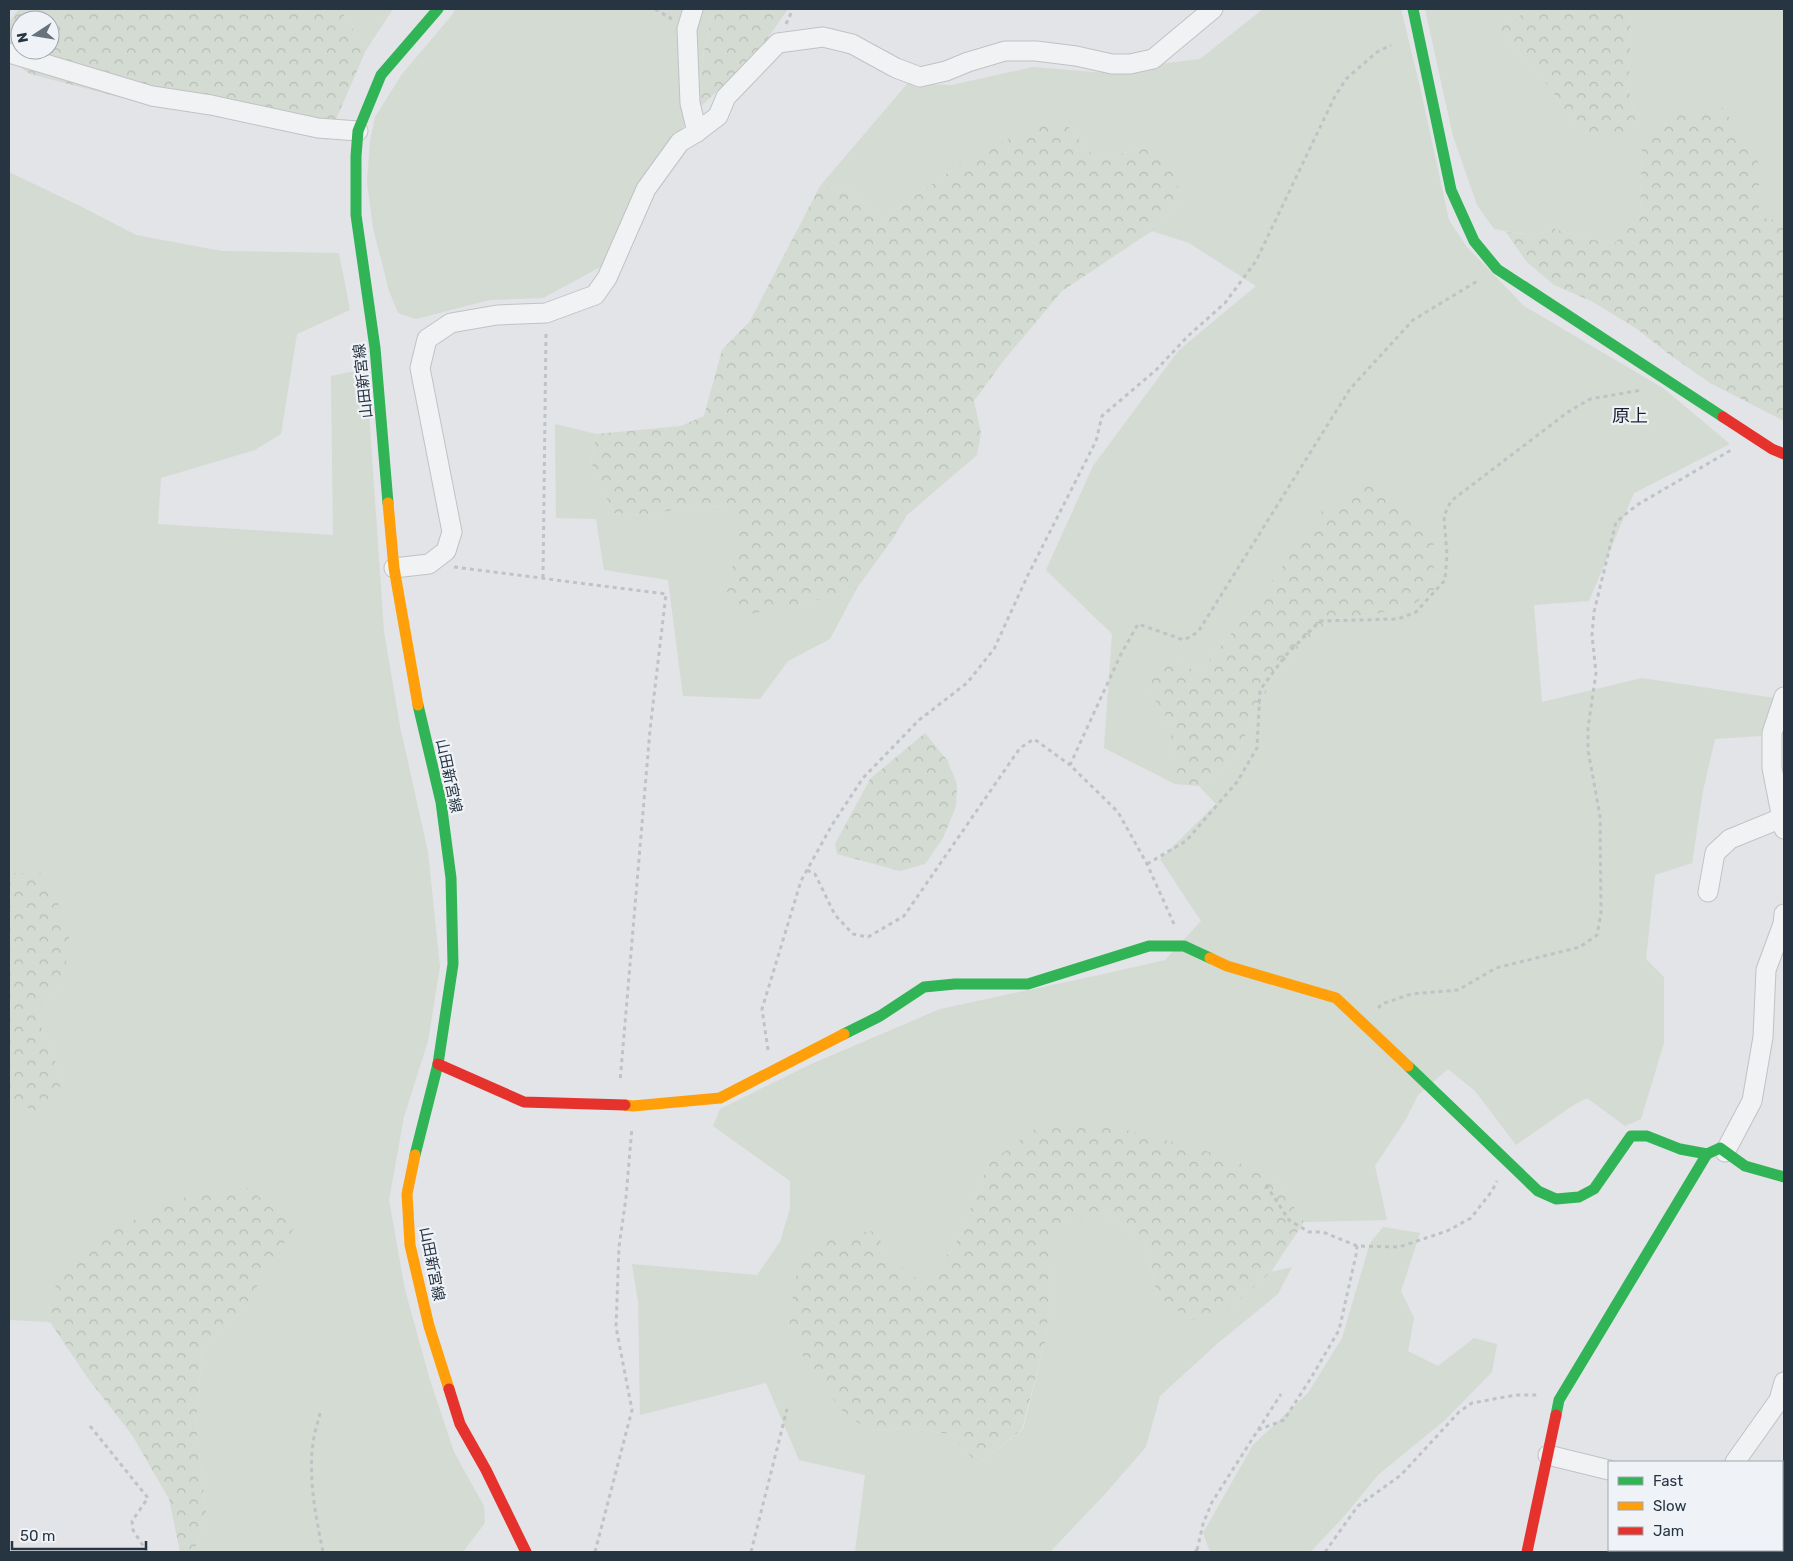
<svg xmlns="http://www.w3.org/2000/svg" width="1793" height="1561" font-family="Rubik,'Noto Sans JP',sans-serif">
	<defs>
		<pattern id="forest-crowns" width="20" height="18" patternUnits="userSpaceOnUse" patternTransform="scale(1.25)"><rect width="20" height="18" fill="#d3dbd2"/><path d="M2 6a3 3 0 1 1 6 0M12 15a3 3 0 1 1 6 0" fill="none" stroke="#b5bdb6"/></pattern>
	</defs>
	<rect width="100%" height="100%" fill="#e2e4e7"/>
	<g fill="#d3dbd2">
		<path d="M340,9H393L366,50Z"/>
		<path d="M455,9H714L704,50L699,82L701,106L658,157L635,189L604,265L543,298L490,300L416,319L398,313L389,291L373,228L367,182L370,141L375,117L402,74L452,15Z"/>
		<path d="M1263,9H1401L1420,87L1449,220L1467,247L1524,306L1663,388L1730,444L1634,493L1589,601L1534,605L1542,702L1642,678L1775,698L1761,736L1715,739L1703,791L1692,863L1655,875L1646,959L1664,977V1043L1641,1119L1625,1126L1587,1098L1572,1106L1516,1145L1475,1091L1448,1069L1418,1095L1406,1119L1375,1166L1387,1220L1304,1222L1274,1176L989,1163L955,1246L922,1284L889,1256L875,1231L869,1430L908,1428L949,1434L978,1464L1023,1429L1046,1338L1052,1276L1047,1226L1103,1213L1145,1241L1157,1295L1222,1315L1271,1272L1292,1267L1278,1294L1218,1343L1160,1396L1146,1447L1105,1494L1050,1552H855L865,1475L799,1460L766,1383L640,1415L638,1302L632,1264L757,1275L780,1242L790,1208V1181L713,1126L720,1109L809,1065L940,1009L1104,974L1165,960L1201,921L1160,859L1216,804L1199,786L1234,759L1274,675L1312,635L1332,620L1407,609L1253,608L1198,673L1174,659L1145,686L1167,718L1175,756V784L1104,748L1112,634L1046,570L1093,466L1179,350L1256,286L1189,243L1152,231L1180,200L1145,148L1096,159L1065,123L969,158L885,217L874,214L851,191L820,186L907,84L952,85L1033,67L1095,72L1200,59Z"/>
		<path d="M1425,9H1530L1499,29L1551,89L1577,129L1637,128L1629,90L1631,10L1784,9V222L1759,217L1642,147L1640,216L1614,244L1580,237L1552,228L1536,236L1494,229L1477,205L1453,136Z"/>
		<path d="M9,172L82,207L136,235L222,251L339,253L350,310L297,334L281,434L255,450L161,478L158,524L333,535L331,376L366,369L384,632L400,726L428,852L440,967L428,1041L404,1117L389,1200L405,1290L430,1380L454,1452L484,1506L485,1523L463,1552H194L206,1513L196,1425L202,1351L242,1310L49,1299L50,1322L9,1320V1101L63,1081L35,1011L63,985L45,873H9Z"/>
		<path d="M555,424L596,434L591,462L613,513L644,515L686,508L727,506L743,523L737,552L798,606L857,588L830,639L788,661L760,699L683,696L668,580L604,570L596,519L556,518Z"/>
		<path d="M1383,1227L1420,1233L1401,1291L1414,1318L1408,1351L1438,1366L1474,1338L1497,1344L1492,1372L1445,1420L1378,1475L1340,1521L1310,1552H1210L1203,1533L1253,1445L1308,1393L1342,1338L1370,1243Z"/>
	</g>
	<g fill="url(#forest-crowns)" fill-rule="evenodd">
		<path d="M19,9H340L366,50L327,140L203,112L142,103L30,74L9,59V22ZM20,20H50V50H20Z"/>
		<path d="M714,9H788L754,58L701,106C696,74 707,40 714,9Z"/>
		<path d="M1530,9H1639L1631,10L1629,90L1637,128L1618,140L1577,129L1551,89L1499,29Z"/>
		<path d="M1723,108L1759,163V217L1784,222V421L1710,383L1670,355L1637,329L1593,302L1554,285L1526,261L1505,231L1536,236L1552,228L1580,237L1614,244L1640,216L1642,147L1679,112Z"/>
		<path d="M1047,121L1065,123L1096,159L1145,148L1173,161L1180,200L1152,231L1062,291L1004,360L974,401L981,433L977,455L907,515L892,540L857,588L798,606L748,614L727,592L742,523L727,506L686,508L644,515L613,513L591,462L596,434L681,426L704,416L722,350L750,321L820,186L851,191L874,214L885,217L969,158Z"/>
		<path d="M1366,483L1407,510L1433,534L1435,589L1407,609L1332,620L1312,635L1274,675L1234,759L1199,786L1175,784V756L1167,718L1145,686L1152,665L1174,659L1198,673L1253,608L1322,511Z"/>
		<path d="M925,733L947,760L957,784L956,806L943,838L925,864L900,871L837,854L835,844L870,779Z"/>
		<path d="M9,873H45L70,932L63,985L35,1011L63,1081L44,1114L9,1101Z"/>
		<path d="M1079,1123L1127,1130L1206,1151L1274,1176L1304,1222L1271,1272L1222,1315L1190,1320L1157,1295L1145,1241L1103,1213L1048,1226L1052,1276L1046,1338L1022,1429L978,1464L949,1434L908,1428L869,1430L844,1413L805,1362L789,1321L799,1259L838,1235L875,1231L889,1256L922,1283L955,1246L989,1163L1042,1124Z"/>
		<path d="M249,1188L294,1228L242,1310L202,1351L196,1425L206,1513L194,1552H180L169,1499L132,1435L87,1377L50,1322L49,1299L65,1269L118,1227L192,1194Z"/>
	</g>
	<g fill="none" stroke-linecap="round" stroke-linejoin="round">
		<defs>
			<g id="street">
				<path d="M693,9L687,29L690,103L697,132"/>
				<path d="M9,53L152,96L211,105L318,128L358,131"/>
				<path d="M394,568L429,564L446,551L452,532L420,368L427,339L451,323L497,315L546,313L595,295L607,278L646,189L680,142L697,132L718,116L726,97L778,43L823,37L852,44L896,68L920,77L946,71L968,62L1005,51H1036L1076,56L1112,64H1130L1153,59L1213,9"/>
				<path d="M1784,697L1772,733V768L1784,829"/>
				<path d="M1708,892L1715,853L1730,839L1784,817"/>
				<path d="M1725,1152L1752,1101L1763,1037L1766,970L1783,924L1784,914"/>
				<path d="M1548,1455L1609,1470"/>
				<path d="M1735,1462L1779,1400L1784,1382"/>
				<path d="M1782,1530L1784,1531"/>
				<path d="M1688,1552L1689,1550"/>
			</g>
		</defs>
		<use href="#street" stroke="#c0c2c5" stroke-width="21"/>
		<g stroke="#c0c3c6" stroke-width="3" stroke-dasharray="4 4" stroke-linecap="butt">
			<path d="M655,9L672,19"/>
			<path d="M786,24L793,9"/>
			<path d="M454,567L666,594L650,730L620,1082"/>
			<path d="M543,578L546,331"/>
			<path d="M1147,864L1186,841L1237,782L1257,748L1260,690L1286,655L1320,621L1398,619L1416,612L1445,580L1447,555L1444,516L1451,501L1568,412L1590,399L1642,390"/>
			<path d="M807,870L815,874L835,915L853,934L868,937L904,916L1020,748L1034,739L1070,765"/>
			<path d="M1174,924L1147,864L1118,812L1070,765L1121,654L1138,624L1184,640L1198,632L1350,389L1413,320L1479,280"/>
			<path d="M1378,1008L1382,1004L1411,994L1458,990L1496,968L1580,947L1597,935L1601,913L1600,816L1588,750V728L1596,673L1592,635L1594,612L1616,522L1637,505L1733,449"/>
			<path d="M768,1050L762,1009L801,881L832,825L863,778L919,720L967,683L994,649L1027,577L1096,441L1102,416L1156,370L1188,336L1225,303L1256,261L1335,96L1346,79L1377,52L1391,45"/>
			<path d="M1266,1185L1289,1220L1309,1232H1323L1357,1246L1399,1247L1447,1231L1471,1218L1492,1191L1497,1181"/>
			<path d="M320,1413C318,1423 314,1433 313,1443C308,1479 316,1517 323,1552"/>
			<path d="M90,1426L148,1498L132,1521L133,1530L147,1552"/>
			<path d="M1258,1430L1284,1420L1311,1378L1339,1330L1356,1255L1357,1246"/>
			<path d="M1197,1550L1203,1524L1212,1502L1281,1394"/>
			<path d="M595,1552L632,1410L616,1327L619,1247L626,1197L632,1127"/>
			<path d="M751,1552L787,1409"/>
			<path d="M1195,1552L1197,1550L1199,1552"/>
			<path d="M1325,1552L1358,1506L1401,1475L1459,1412L1472,1403L1516,1395H1539"/>
		</g>
		<use href="#street" stroke="#f1f2f4" stroke-width="19"/>
		<g stroke="#30b455" stroke-width="11">
			<path d="M1413,9L1451,190L1474,241L1497,269L1723,417"/>
			<path d="M388,503L375,348L356,215V156L358,131L381,75L438,9"/>
			<path d="M844,1034L880,1016L924,987L955,984H1028L1149,946H1184L1210,958"/>
			<path d="M1408,1066L1538,1191L1556,1199L1579,1197L1594,1189L1631,1136H1647L1680,1149L1707,1154L1720,1148L1745,1166L1784,1177"/>
			<path d="M415,1155L438,1064L453,964L451,878L441,802L418,705"/>
			<path d="M1556,1415L1559,1400L1707,1154"/>
		</g>
		<g stroke="#ff9f0a" stroke-width="11">
			<path d="M388,503L394,568L418,705"/>
			<path d="M1210,958L1227,966L1336,998L1408,1066"/>
			<path d="M625,1105L633,1106L720,1098L844,1034"/>
			<path d="M415,1155L407,1194L410,1245L429,1326L449,1389"/>
		</g>
		<g stroke="#e5322d" stroke-width="11">
			<path d="M1723,417L1772,449L1784,454"/>
			<path d="M438,1064L524,1102L625,1105"/>
			<path d="M449,1389L460,1424L486,1470L526,1552"/>
			<path d="M1527,1552L1556,1415"/>
		</g>
	</g>
	<g text-anchor="middle" stroke-width="4.5" stroke-linejoin="round" paint-order="stroke">
		<g font-size="15" fill="#273442" stroke="#eff3f7">
			<text transform="translate(363 381) rotate(-96)" y="5">山田新宮線</text>
			<text transform="translate(449 776) rotate(78)" y="5">山田新宮線</text>
			<text transform="translate(432 1264) rotate(79)" y="5">山田新宮線</text>
		</g>
		<g font-size="18" fill="#192433" stroke="#eff3f7">
			<text x="1630" y="422">原上</text>
		</g>
	</g>
	<rect width="1793" height="1561" fill="none" stroke="#273442" stroke-width="20"/>
	<rect x="1608" y="1461" width="175" height="90" fill="#eff3f7" stroke="#9fa7af"/>
	<rect x="1618" y="1477" width="25" height="8" fill="#30b455" stroke="#9fa7af"/>
	<text x="1653" y="1486" font-size="15" fill="#273442">Fast</text>
	<rect x="1618" y="1502" width="25" height="8" fill="#ff9f0a" stroke="#9fa7af"/>
	<text x="1653" y="1511" font-size="15" fill="#273442">Slow</text>
	<rect x="1618" y="1527" width="25" height="8" fill="#e5322d" stroke="#9fa7af"/>
	<text x="1653" y="1536" font-size="15" fill="#273442">Jam</text>
	<g transform="translate(35 35) rotate(258)"><circle r="24" fill="#eff3f7" stroke="#9fa7af"/>
	<path d="M0-4L9 19L0 12L-9 19Z" fill="#68727c"/>
	<text y="-8" font-size="14" font-weight="bold" text-anchor="middle" fill="#273442">N</text>
	</g>
	<path d="M12 1541v8h134v-8" fill="none" stroke="#273442" stroke-width="2.5"/>
	<text x="20" y="1541" font-size="15" fill="#273442" stroke="#eff3f7" stroke-width="4" paint-order="stroke">50 m</text>
</svg>
